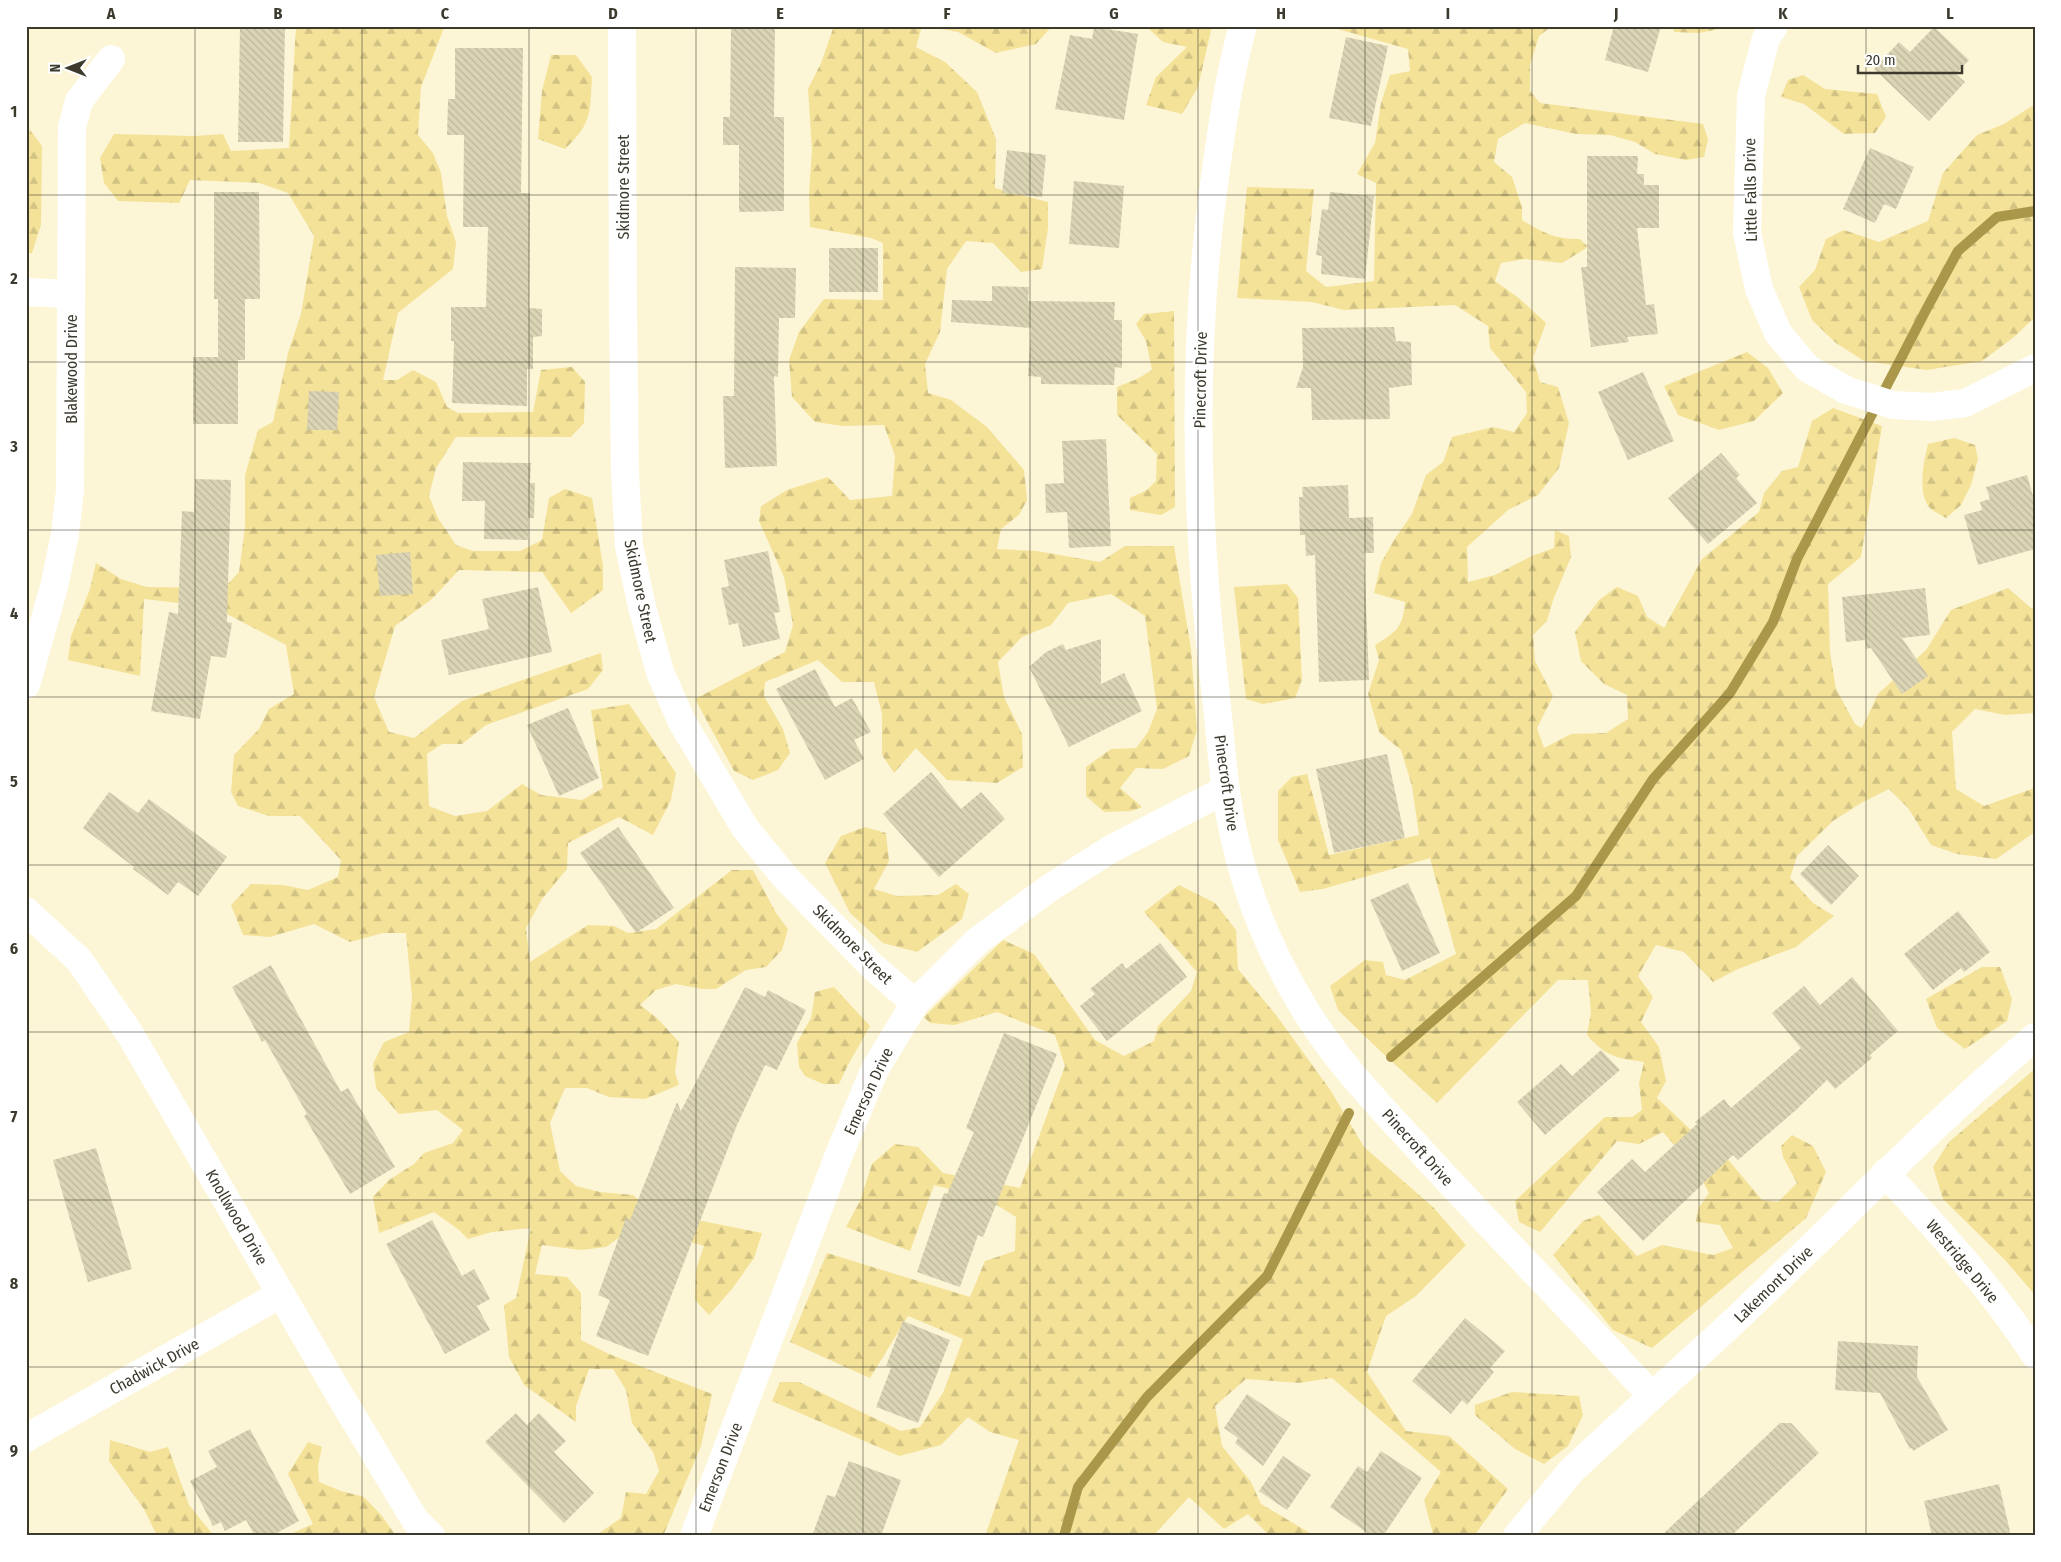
<svg xmlns="http://www.w3.org/2000/svg" width="2061" height="1562" font-family="'Fira Sans Condensed',sans-serif">
	<defs>
		<pattern id="forest-firs" width="22" height="20" patternUnits="userSpaceOnUse" patternTransform="scale(1.25)"><rect width="22" height="20" fill="#f4e299"/><path d="M5 1l3.5 6h-7zM16 11l3.5 6h-7z" fill="#d2c384"/></pattern>
		<pattern id="building-back-hatch" width="6" height="6" patternUnits="userSpaceOnUse" patternTransform="scale(1.25)"><rect width="6" height="6" fill="#dbd4b5"/><path d="M-1 5l2 2M0 0l6 6M5-1l2 2" fill="none" stroke="#bdb79c"/></pattern>
	</defs>
	<rect width="100%" height="100%" fill="#fdf6d6"/>
	<g fill="url(#forest-firs)">
		<path d="M296,26H473L444,28L421,87L418,135L433,153L441,173L447,216L456,242L453,269L398,313L383,380H397L413,370L436,382L447,407L458,413L533,412L541,370L572,367L585,382L584,423L571,437H456L436,468L429,496L438,518L456,545L473,551H520L542,540L549,498L565,489L592,498L603,566V590L571,613L542,572L459,570L432,599L395,626L374,697L389,732L414,738L462,701L601,653L603,670L588,689L486,725L462,744H442L427,754L429,806L455,816L487,811L522,784L541,795L582,800L603,788L591,710L629,704L676,773L671,800L653,835L619,817L568,843L567,869L542,899L526,928L530,962L588,925L614,926L628,933L656,929L732,870H753L776,913L788,929L782,950L766,967L746,970L716,989H701L676,984L656,990L640,1005L657,1018L679,1042L675,1072L679,1085L645,1099L609,1097L587,1088H565L550,1123L560,1171L576,1186L600,1192L633,1195L652,1211L762,1233L754,1258L732,1289L709,1315L695,1300L696,1269L704,1246L635,1226L606,1247L581,1250L542,1245L535,1274L567,1277L581,1293V1340L609,1354L712,1394L701,1446L663,1536H595L621,1518L626,1492L646,1494L659,1471L653,1452L632,1423L626,1390L613,1369H589L576,1406V1422L524,1385L509,1357L504,1305L516,1298L531,1228L492,1232L468,1239L459,1230L434,1212L379,1233L373,1197L389,1180L414,1164L424,1153L453,1143L463,1130L437,1110L399,1114L376,1088L373,1064L384,1042L409,1032L412,997L406,933H383L350,942L314,924L270,937L243,935L231,905L251,884L283,885L308,890L338,877L341,860L300,816H269L238,806L231,792L234,755L259,729L269,709L294,694L286,645L214,607L144,599L140,676L68,660L71,636L90,589L96,563L121,579L147,587L224,588L239,572L245,527V475L258,430L273,422L288,353L301,314L314,236L288,193L259,183L190,180L179,203L118,201L104,183L100,158L114,134L194,136L223,134L231,151L289,148Z"/>
		<path d="M834,26H922L916,47L945,62L977,92L996,139L995,188L1048,202V228L1042,269L1021,272L993,243L966,241L947,269L940,332L925,364L928,393L951,400L987,427L1024,470L1027,500L1019,515L1001,529L997,549L1036,551L1100,562L1125,546H1174L1191,649L1197,730L1189,756L1163,769L1136,768L1120,788L1142,807L1132,811L1104,812L1086,796V767L1111,749L1136,748L1148,732L1157,709L1145,616L1111,594L1068,603L1051,625L1022,637L998,662L1004,697L1022,734L1023,767L997,783L947,780L916,748L894,773L882,755V714L874,682H842L818,660L765,682L764,696L783,729L790,753L778,770L753,780L734,771L695,699L785,652L793,625L784,577L759,521L761,506L787,490L828,477L850,500L892,496L895,456L884,425L843,426L815,422L792,397L789,360L799,332L824,299L883,300V243L871,238L810,227L809,193L812,150L808,89L821,63Z"/>
		<path d="M925,26H1052L1036,44L996,53L958,32Z"/>
		<path d="M1131,26H1212L1198,87L1182,114L1146,105L1156,77L1187,47L1163,42L1149,29Z"/>
		<path d="M1327,26H1552L1539,36L1530,65V91L1540,103L1703,124L1708,139L1704,157L1686,160L1655,154L1635,142L1610,135L1576,134L1525,123L1498,139L1494,162L1512,177L1522,207V220C1541,232 1557,240 1580,239L1588,247L1562,263L1525,259L1501,263L1495,281L1520,299L1546,323L1533,358L1540,382L1558,387L1569,423L1559,468L1538,495L1508,510L1467,547L1468,582L1495,575L1532,556L1554,548L1555,530L1569,536L1571,557L1553,600L1547,621L1533,635L1535,661L1553,696L1537,728L1544,748L1571,734L1606,733L1628,719L1627,695L1604,684L1581,661L1575,632L1599,600L1617,587L1638,596L1647,617L1664,628L1702,559L1759,512L1764,493L1782,471L1798,467L1812,421L1833,408L1882,426L1861,557L1828,584L1830,652L1836,689L1855,724L1862,728L1878,694L1926,650L1951,610L2008,588L2031,608L2035,607V713L2005,715L1975,709L1952,732L1956,789L1984,806L2035,788V832L1996,859L1957,854L1931,845L1908,808L1889,789L1861,803L1833,821L1797,856L1790,878L1813,903L1834,916L1796,947L1738,969L1713,982L1684,952L1656,945L1638,976L1653,997L1641,1022L1659,1047L1666,1081L1657,1098L1691,1130L1725,1156L1762,1200L1778,1202L1797,1183L1783,1157L1781,1146L1792,1135L1813,1146L1826,1172L1806,1218L1652,1348L1613,1330L1553,1255L1583,1221L1599,1215L1637,1256L1662,1245L1713,1255L1733,1248L1720,1225L1696,1222L1698,1209L1709,1193L1699,1174L1663,1132L1639,1144L1617,1141L1540,1232L1519,1222L1515,1201L1605,1117H1632L1642,1110L1639,1083L1644,1062C1617,1058 1606,1057 1587,1035L1591,1012L1588,980H1558L1437,1103L1374,1045L1338,1010L1330,986L1365,960L1383,962L1386,975L1405,980L1456,954L1430,858L1323,889L1300,892L1278,840V791L1292,777L1307,774L1329,855L1419,835L1412,786L1401,750L1379,732L1368,694L1379,660L1375,645C1396,632 1403,628 1405,602L1374,593L1381,563L1394,540L1412,514L1426,475L1443,462L1452,437L1493,427L1514,432L1527,413L1526,392L1490,348L1488,326L1455,305L1344,310L1312,302L1237,298L1247,187L1314,189L1306,271L1326,287L1374,281L1376,183L1357,174L1375,143L1381,103L1390,75L1410,71L1408,49Z"/>
		<path d="M1673,26H1719V29L1699,33L1674,32Z"/>
		<path d="M551,55H576L592,77C590,113 592,123 565,149L538,139L542,91Z"/>
		<path d="M1803,75L1825,89L1877,94L1886,117L1875,133L1844,134L1804,104L1781,97L1788,80Z"/>
		<path d="M2035,104V317L2014,337L1982,361L1927,370L1864,361L1836,343L1812,320L1799,287L1815,270L1826,239L1844,230L1879,242L1928,221L1943,173L1977,135L2004,124Z"/>
		<path d="M30,130L42,146L41,225L32,253L26,254V131Z"/>
		<path d="M1174,311L1175,507L1161,515L1130,510V498L1147,490L1156,481L1157,454L1117,415V387L1137,379L1152,370L1146,341L1136,324L1144,314Z"/>
		<path d="M1747,352L1768,368L1783,393L1754,421L1719,430L1678,415L1664,386Z"/>
		<path d="M1954,438L1975,445L1978,459L1971,485L1961,505L1946,518C1941,515 1932,511 1929,507C1917,491 1924,461 1928,444Z"/>
		<path d="M1287,584L1298,598L1302,680L1295,698L1263,704L1246,699L1234,587Z"/>
		<path d="M865,827L886,833L889,861L874,889L897,896L938,895L956,884L969,894L962,919L917,952L883,943L850,913L825,863L841,836Z"/>
		<path d="M1179,885L1215,903L1236,930L1238,969L1276,1015L1331,1091L1364,1147L1433,1207L1466,1245L1416,1296L1386,1316L1367,1372L1406,1431L1449,1436L1508,1489L1474,1536H1436L1433,1534L1424,1500L1441,1472L1332,1378L1299,1383L1246,1379L1215,1406L1222,1446L1251,1482L1261,1504L1315,1536H1270L1248,1514L1224,1529L1189,1497L1153,1536H985L1019,1440L990,1432L968,1417L941,1445L899,1456L772,1401L780,1382H799L901,1431L920,1427L943,1393L963,1339L908,1316L870,1378L790,1342L827,1253L970,1297L985,1261L1015,1251L1016,1217L989,1200L934,1185L910,1251L846,1227L860,1201L872,1164L895,1144L918,1147L943,1173L1020,1188L1065,1066L1055,1035L997,1012L954,1025L930,1023L924,1017L1003,940L1034,954L1095,1040L1124,1056L1154,1041L1158,1026L1191,991L1197,972L1144,912Z"/>
		<path d="M1982,967H2000L2012,999L2007,1021L1965,1049L1937,1028L1926,999Z"/>
		<path d="M834,987L870,1026L848,1065L839,1084H823L805,1076L799,1067L797,1043L811,1018L815,992Z"/>
		<path d="M2035,1069V1295L2005,1260L1943,1199L1933,1167L1949,1142Z"/>
		<path d="M1512,1392L1579,1396L1583,1415L1568,1446L1544,1464L1515,1449L1475,1415V1405Z"/>
		<path d="M110,1440L150,1452L168,1447L189,1505L214,1536H157L144,1509L109,1461Z"/>
		<path d="M308,1442L322,1447L318,1466L319,1482L341,1491L364,1497L382,1516L396,1536H286L313,1524L288,1474Z"/>
	</g>
	<g fill="none" stroke-linecap="round" stroke-linejoin="round">
		<g stroke="#aa974a" stroke-width="10">
			<path d="M1391,1057L1576,896L1653,779L1730,693L1773,622L1797,559L1927,308L1958,251L1997,217L2035,211"/>
			<path d="M1064,1536L1078,1487L1147,1397L1267,1276L1349,1113"/>
		</g>
	</g>
	<g fill="url(#building-back-hatch)">
		<path d="M240,26H285L283,142H238Z"/>
		<path d="M731,26H775L774,117H784V211L739,212V145H723V117H730Z"/>
		<path d="M1614,26H1661L1648,72L1605,60Z"/>
		<path d="M1094,27L1138,34L1124,120L1055,109L1070,35L1092,39Z"/>
		<path d="M1934,27L1969,60L1956,74L1965,82L1929,121L1874,69L1899,42L1910,52Z"/>
		<path d="M1346,37L1388,46L1371,126L1329,118Z"/>
		<path d="M455,48H523L521,193H530L529,308L542,309V336L533,337V369H527V406L452,403L454,341H451V307H486L488,227H463L464,135H447L448,99H455Z"/>
		<path d="M1870,148L1914,167L1896,209L1884,204L1875,223L1843,209Z"/>
		<path d="M1007,150L1046,155L1042,197L1002,193Z"/>
		<path d="M1587,156H1638L1637,174H1644V185H1659V228H1637L1646,305L1654,304L1658,334L1627,337L1629,342L1591,347L1581,267H1587Z"/>
		<path d="M1074,181L1124,186L1119,248L1069,244Z"/>
		<path d="M214,192H259L260,299H245V360H238V424H193V357H218V299H214Z"/>
		<path d="M1330,192L1374,196L1365,279L1321,274L1322,256L1316,255L1322,209L1328,210Z"/>
		<rect x="829" y="248" width="49" height="44"/>
		<path d="M735,267L796,268L795,318H779L778,377L774,376L777,466L725,468L723,396H734Z"/>
		<path d="M992,286L1029,287L1028,301L1115,302L1114,320H1122V368L1115,367L1114,385L1041,384V377L1028,376L1031,328L951,322L952,300L992,301Z"/>
		<path d="M1394,327L1396,341L1411,342L1412,385L1389,388L1390,419L1312,420L1311,388H1296L1303,367L1302,328Z"/>
		<path d="M1643,372L1674,441L1628,460L1598,392Z"/>
		<path d="M309,391L339,392L337,430H307Z"/>
		<path d="M1106,439L1111,546L1069,548L1067,512L1046,513L1045,484L1064,483L1062,441Z"/>
		<path d="M1721,453L1740,475L1736,478L1757,503L1708,544L1668,498Z"/>
		<path d="M463,462L531,463L530,483H535L534,518H528V540L484,539L485,501H462Z"/>
		<path d="M2027,475L2035,503V549L1978,565L1964,515L1982,510L1980,502L1990,499L1986,487Z"/>
		<path d="M195,479L231,480L227,622L232,623L226,658L211,656L200,719L151,711L169,612L178,614L182,511L194,512Z"/>
		<path d="M1348,485L1349,518L1373,517L1374,553H1364L1369,680L1319,682L1315,555L1306,556L1305,535H1300L1299,497H1303L1302,487Z"/>
		<path d="M768,551L780,612L774,613L780,639L743,647L738,623L729,625L721,588L729,586L724,560Z"/>
		<path d="M410,552L413,594L380,596L376,555Z"/>
		<path d="M538,587L552,652L449,675L441,640L489,629L482,599Z"/>
		<path d="M1925,588L1930,635L1902,638L1928,676L1902,694L1871,648L1866,649L1865,640L1846,642L1842,597Z"/>
		<path d="M1101,639V684L1124,673L1142,711L1069,747L1029,667L1046,652L1063,644L1066,650Z"/>
		<path d="M815,669L835,707L852,698L871,732L854,740L864,759L825,780L776,689Z"/>
		<path d="M568,708L599,778L559,796L527,725Z"/>
		<path d="M1387,754L1405,838L1334,853L1316,769Z"/>
		<path d="M931,772L961,809L981,792L1005,819L939,877L883,814Z"/>
		<path d="M109,792L138,813L149,799L227,857L198,896L178,882L168,895L133,869L134,867L83,828Z"/>
		<path d="M618,827L674,908L636,933L580,853Z"/>
		<path d="M1828,845L1859,876L1831,905L1800,874Z"/>
		<path d="M1408,883L1440,953L1402,971L1370,900Z"/>
		<path d="M1958,911L1990,952L1964,972L1961,968L1933,990L1904,954Z"/>
		<path d="M1160,943L1187,977L1107,1041L1080,1006L1095,994L1090,989L1122,963L1126,969Z"/>
		<path d="M271,965L341,1092L348,1088L395,1167L350,1194L304,1116L307,1114L265,1040L262,1042L232,987Z"/>
		<path d="M1852,977L1898,1031L1870,1055L1872,1058L1835,1089L1827,1080L1796,1110L1738,1160L1733,1155L1643,1241L1597,1192L1632,1159L1645,1172L1697,1124L1695,1122L1724,1099L1731,1108L1801,1048L1772,1013L1804,986L1820,1005Z"/>
		<path d="M745,987L765,997L768,990L806,1010L777,1070L765,1065L737,1125L648,1356L596,1336L610,1300L598,1295L626,1218L630,1220L677,1102L681,1111Z"/>
		<path d="M1004,1033L1057,1054L983,1237L978,1235L960,1287L917,1272L944,1193L947,1194L974,1132L966,1128Z"/>
		<path d="M1601,1050L1620,1070L1545,1135L1517,1102L1561,1064L1572,1076Z"/>
		<path d="M96,1148L132,1269L88,1282L53,1160Z"/>
		<path d="M432,1220L462,1276L474,1269L490,1299L477,1306L490,1330L445,1354L386,1244Z"/>
		<path d="M1465,1318L1505,1351L1490,1368L1494,1372L1467,1405L1462,1400L1451,1414L1412,1381Z"/>
		<path d="M903,1321L950,1340L918,1423L876,1407L891,1368L886,1366Z"/>
		<path d="M1838,1341L1918,1346L1917,1377L1948,1430L1913,1451L1912,1448L1910,1449L1880,1393L1835,1390Z"/>
		<path d="M1247,1394L1291,1424L1263,1466L1235,1443L1238,1438L1224,1428Z"/>
		<path d="M516,1413L527,1425L539,1413L566,1441L554,1452L594,1493L564,1523L485,1442Z"/>
		<path d="M1780,1423H1791L1819,1453L1731,1536H1661Z"/>
		<path d="M250,1429L299,1521L271,1536H255L246,1520L225,1531L221,1522L213,1526L190,1481L217,1467L208,1451Z"/>
		<path d="M1381,1451L1422,1478L1383,1536H1372L1330,1507L1358,1466L1367,1472Z"/>
		<path d="M1283,1456L1311,1475L1287,1510L1259,1491Z"/>
		<path d="M849,1461L901,1480L881,1536H812L827,1495L835,1497Z"/>
		<path d="M1999,1484L2011,1536H1932L1924,1501Z"/>
	</g>
	<g fill="none" stroke-linecap="round" stroke-linejoin="round">
		<g stroke="#fff" stroke-width="28">
			<path d="M622,26L623,314L625,472L629,546L642,607L660,672L682,722L745,828L785,877L873,967L915,1003"/>
			<path d="M1774,26L1766,38L1751,96L1747,233L1759,289L1778,333L1807,368L1846,390L1893,405L1932,407L1965,403L2035,368"/>
			<path d="M26,292L71,294"/>
			<path d="M26,685L54,587L65,534L70,490L72,127L79,101L111,59"/>
			<path d="M26,911L79,960L130,1034L336,1389L415,1520L431,1536"/>
			<path d="M1885,1173C1939,1231 1992,1288 2035,1355"/>
			<path d="M26,1438L281,1294"/>
			<path d="M694,1536L840,1152L875,1069L915,1003L977,941L1051,887L1111,849L1225,790"/>
			<path d="M1517,1536L1572,1470L1652,1396"/>
		</g>
		<path stroke="#fff" stroke-width="28" d="M1243,26C1229,76 1222,126 1215,177C1191,346 1195,519 1215,688C1221,739 1223,790 1235,840C1247,894 1269,948 1297,996C1329,1054 1377,1103 1421,1151C1497,1234 1576,1314 1652,1396C1685,1366 1718,1337 1750,1306C1845,1216 1935,1121 2035,1037"/>
	</g>
	<path fill="none" stroke="#3c392d" stroke-width="1" stroke-opacity="0.55" d="M195,26V1536M362,26V1536M529,26V1536M696,26V1536M863,26V1536M1030,26V1536M1198,26V1536M1365,26V1536M1532,26V1536M1699,26V1536M1866,26V1536M26,195H2035M26,362H2035M26,530H2035M26,697H2035M26,865H2035M26,1032H2035M26,1200H2035M26,1367H2035"/>
	<g text-anchor="middle" stroke-width="5" stroke-linejoin="round" paint-order="stroke">
		<g font-size="16" fill="#3c392d" stroke="#fff">
			<text transform="translate(623 187) rotate(-90)" y="6">Skidmore Street</text>
			<text transform="translate(1750 190) rotate(-91)" y="6">Little Falls Drive</text>
			<text transform="translate(71 369) rotate(-90)" y="6">Blakewood Drive</text>
			<text transform="translate(1200 380) rotate(-89)" y="6">Pinecroft Drive</text>
			<text transform="translate(641 591) rotate(78)" y="6">Skidmore Street</text>
			<text transform="translate(1227 783) rotate(82)" y="6">Pinecroft Drive</text>
			<text transform="translate(853 944) rotate(45)" y="6">Skidmore Street</text>
			<text transform="translate(868 1091) rotate(-65)" y="6">Emerson Drive</text>
			<text transform="translate(1418 1147) rotate(48)" y="6">Pinecroft Drive</text>
			<text transform="translate(237 1217) rotate(60)" y="6">Knollwood Drive</text>
			<text transform="translate(1963 1261) rotate(50)" y="6">Westridge Drive</text>
			<text transform="translate(1773 1284) rotate(-44)" y="6">Lakemont Drive</text>
			<text transform="translate(154 1366) rotate(-29)" y="6">Chadwick Drive</text>
			<text transform="translate(720 1467) rotate(-69)" y="6">Emerson Drive</text>
		</g>
	</g>
	<rect width="2061" height="1562" fill="none" stroke="#ffffff" stroke-width="55"/>
	<g transform="translate(68 68) rotate(270)" stroke="#ffffff" stroke-width="4" paint-order="stroke">
	<path d="M0-4L9 19L0 12L-9 19Z" fill="#3c392d"/>
	<text y="-8" font-size="14" font-weight="bold" text-anchor="middle" fill="#3c392d">N</text>
	</g>
	<path d="M1858 65v8h104v-8" fill="none" stroke="#3c392d" stroke-width="2.5"/>
	<text x="1866" y="65" font-size="15" fill="#3c392d" stroke="#ffffff" stroke-width="4" paint-order="stroke">20 m</text>
	<rect x="28" y="28" width="2006" height="1506" fill="none" stroke="#3c392d" stroke-width="2"/>
	<g font-size="16" text-anchor="middle" font-weight="bold" fill="#3c392d">
		<text x="111" y="19">A</text>
		<text x="278" y="19">B</text>
		<text x="445" y="19">C</text>
		<text x="613" y="19">D</text>
		<text x="780" y="19">E</text>
		<text x="947" y="19">F</text>
		<text x="1114" y="19">G</text>
		<text x="1281" y="19">H</text>
		<text x="1448" y="19">I</text>
		<text x="1616" y="19">J</text>
		<text x="1783" y="19">K</text>
		<text x="1950" y="19">L</text>
		<text x="14" y="117">1</text>
		<text x="14" y="284">2</text>
		<text x="14" y="452">3</text>
		<text x="14" y="619">4</text>
		<text x="14" y="787">5</text>
		<text x="14" y="954">6</text>
		<text x="14" y="1122">7</text>
		<text x="14" y="1289">8</text>
		<text x="14" y="1456">9</text>
	</g>
</svg>
